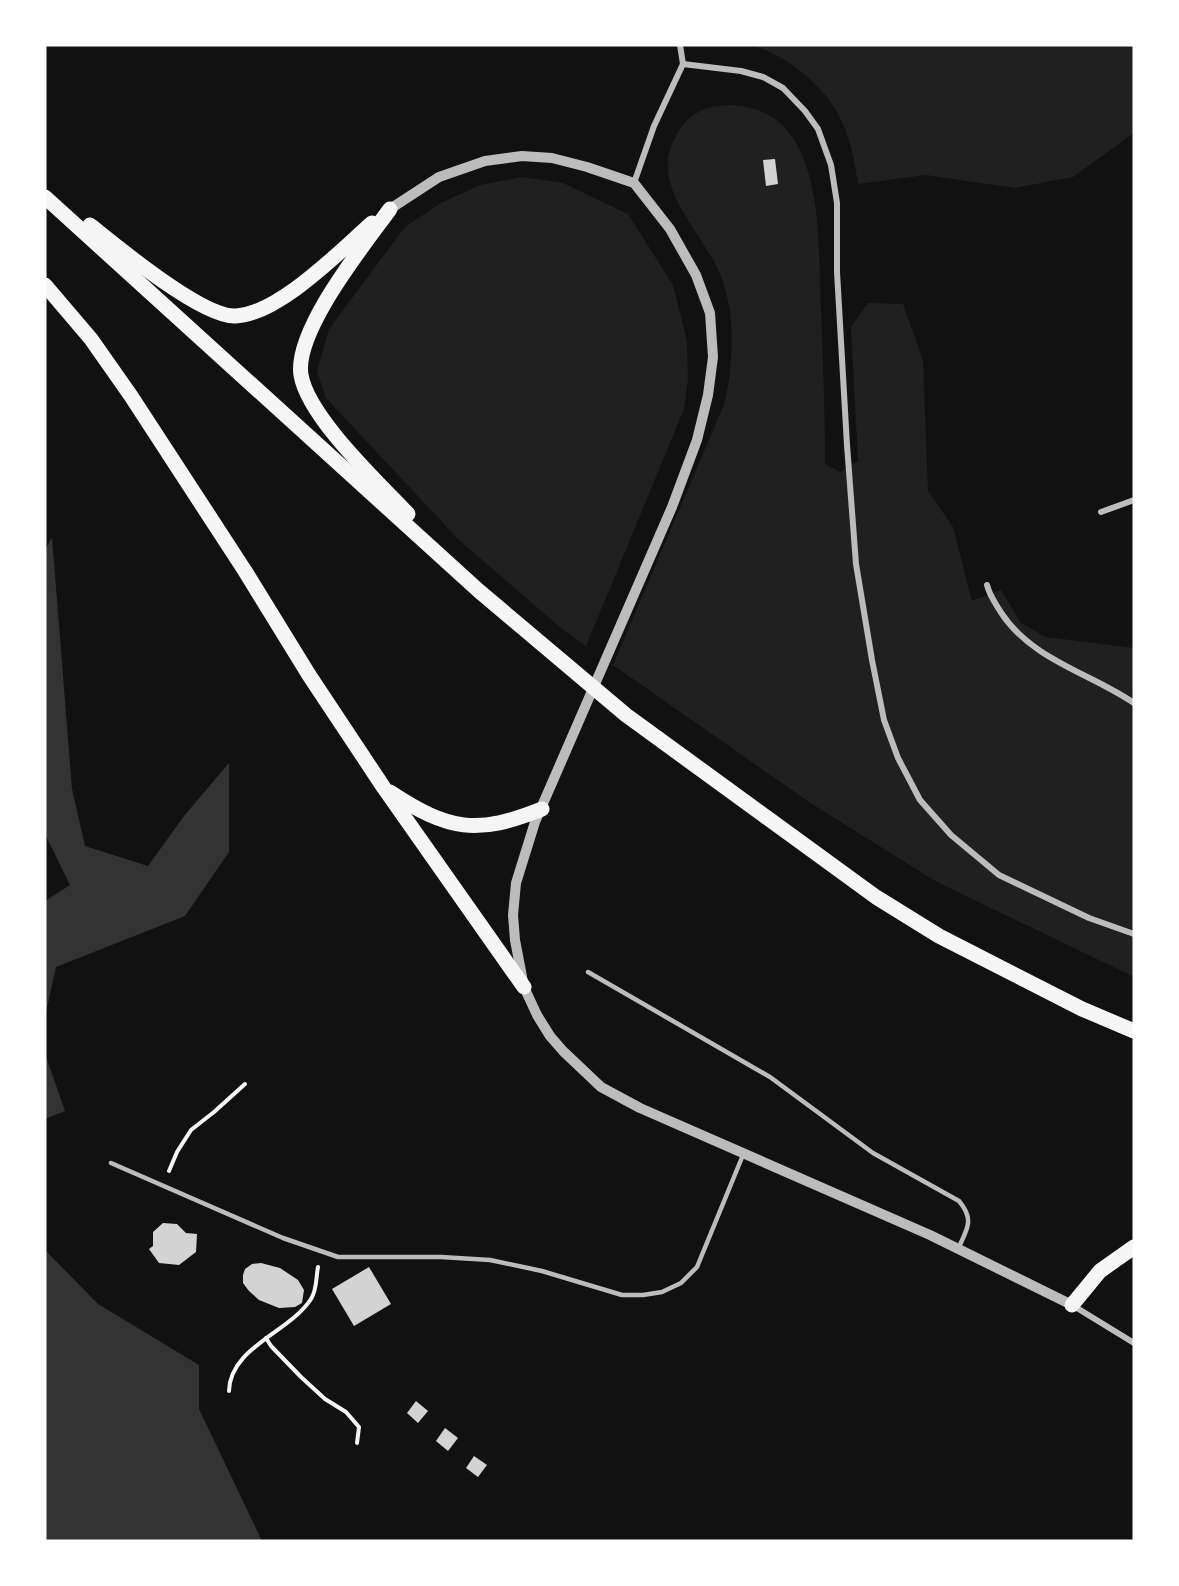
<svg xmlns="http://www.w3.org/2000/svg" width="1179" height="1586" font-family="'Zilla Slab',serif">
	<rect width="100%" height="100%" fill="#111"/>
	<g fill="#202020">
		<path d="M753,45H1134V133L1073,177L1015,188L926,175L858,184C856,172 854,159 851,147C839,97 799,62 753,45Z"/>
		<path d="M730,105C751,106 772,112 787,130C823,173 818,254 821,307C823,360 825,411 825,464L840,472L858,461L851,327L868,303L903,304L923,360L928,491L953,527L972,601L1001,590L1021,623L1046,637L1134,648V977L937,882L809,802L613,665L725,402C733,360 736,320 722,279C705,232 645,186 677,134C689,112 706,106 730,105Z"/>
		<path d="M522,177L563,183L628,214L673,285L687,341L688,379L684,409L586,646L562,629L459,540L326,398L317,371L329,329L405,227L441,203L480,185Z"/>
	</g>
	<g fill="#333">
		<path d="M52,537L72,789L85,846L148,866L184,816L229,763V852L185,916L56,967L45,1017V901L70,885L45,834V550Z"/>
		<path d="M45,1054L65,1111L45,1119Z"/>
		<path d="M45,1250L98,1304L199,1365V1409L262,1541H45Z"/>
	</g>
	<g fill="#d3d3d3">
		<path d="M775,159L778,184L766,186L763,160Z"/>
		<path d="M163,1223L177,1224L186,1233L197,1234L196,1252L179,1265L159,1263L149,1249L153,1246V1232Z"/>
		<path d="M261,1263L280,1268L298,1280L304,1290L302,1303L295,1307L279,1308L259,1300L249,1291L243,1283V1275L245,1269L252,1264Z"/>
		<path d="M369,1267L391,1304L354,1326L332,1289Z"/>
		<path d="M416,1401L428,1411L418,1423L407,1413Z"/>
		<path d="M445,1428L458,1438L448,1451L436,1441Z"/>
		<path d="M474,1456L487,1465L478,1477L466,1468Z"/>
	</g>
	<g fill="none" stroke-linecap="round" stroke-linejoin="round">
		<g stroke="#f5f5f5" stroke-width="4">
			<path d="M169,1171L177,1152L191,1130L214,1112L245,1084"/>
			<path d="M266,1338L271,1346L301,1377L325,1399L346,1412L359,1427L357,1443"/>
			<path d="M229,1391C230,1347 290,1332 311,1299C317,1290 316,1277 318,1267"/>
		</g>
		<g stroke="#bcbcbc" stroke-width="4.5">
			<path d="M588,972L770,1077L873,1153L959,1201C975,1220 967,1229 958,1249"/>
			<path d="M111,1163L283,1238L338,1257H441L490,1260L542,1271L622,1295H643L662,1292L681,1283L697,1267L743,1155"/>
		</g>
		<g stroke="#bcbcbc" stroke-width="6">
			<path d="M683,64L741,71L763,77L783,88L805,111L818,129L831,165L837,203V272L847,445L856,564L872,660L884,720L898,758L920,800L951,835L999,875L1089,918L1134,934"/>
			<path d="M634,183L654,126L683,64L680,45"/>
			<path d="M1101,512L1134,500"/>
			<path d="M987,585C990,597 996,604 1002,614C1033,660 1090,673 1134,703"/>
			<path d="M1072,1305L1134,1343"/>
		</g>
		<path stroke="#bcbcbc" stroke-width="10" d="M390,209L439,177L485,161L522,156L552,158L587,167L634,183L670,229L696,275L710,313L713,357L708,395L697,440L672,507L535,822L516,883L513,915L515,940L524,987L537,1015L550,1036L563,1051L601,1087L640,1108L930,1235L1072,1305"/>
		<g stroke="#f5f5f5" stroke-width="15">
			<path d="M45,197L479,591L626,715L876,897L939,936L1082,1009L1134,1031"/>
			<path d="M390,209C364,245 294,331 301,375C308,417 378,482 408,514"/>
			<path d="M90,225C117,247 202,317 235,316C278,315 340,251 372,223"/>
			<path d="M45,285L91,339L131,396L245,571L309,675L384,788L524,987"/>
			<path d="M390,792C449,831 477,835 542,809"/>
			<path d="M1072,1305L1100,1271L1134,1247"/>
		</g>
	</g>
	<rect width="1179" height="1586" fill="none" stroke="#ffffff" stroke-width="93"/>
</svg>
